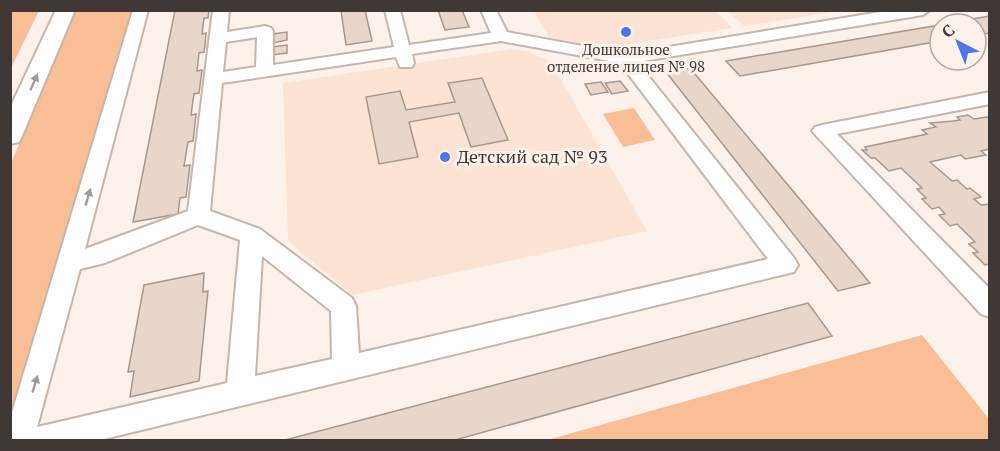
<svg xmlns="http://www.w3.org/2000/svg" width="1000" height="451" font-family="'PT Serif',serif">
	<rect width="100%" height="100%" fill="#fcf2eb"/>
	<g fill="#fce3d3">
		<path d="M534,11H715L733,28L601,48L549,37Z"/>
		<path d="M728,11H839L744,26Z"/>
		<path d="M511,49L526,51L551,62L647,231L352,295L288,241L283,83Z"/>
	</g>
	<g fill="#fabe96">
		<path d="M11,10L39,11L11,68L10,11Z"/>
		<path d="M75,11H132L11,422V163Z"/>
		<path d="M634,108L655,140L623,147L603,114Z"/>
		<path d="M922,335L989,419V440H547Z"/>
	</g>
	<g fill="#e8d6cb" stroke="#a8978c" stroke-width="1.5">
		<path d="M175,10H209L208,18H204L202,34L206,33L205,46L204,52L199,53L197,71L202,70L199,93L194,94L191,115L196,114L193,141L188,142L184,166L190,165L186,197L180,198L178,214L133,222Z"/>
		<path d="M341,10H365L372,41L346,45Z"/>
		<path d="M438,10H462L469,27L445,30Z"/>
		<path d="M990,16V33L976,35V24H944Z"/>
		<path d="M940,25V41L740,76L726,61Z"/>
		<path d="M287,32V40L273,43V34Z"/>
		<path d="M287,45V53L272,55V47Z"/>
		<path d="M690,68L870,283L838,291L666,72Z"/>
		<path d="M482,78L508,140L471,147L459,113L409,122L418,157L379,164L366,97L400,91L406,110L455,102L448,83Z"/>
		<path d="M620,81L628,91L612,94L605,83Z"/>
		<path d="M601,82L608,92L591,95L585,84Z"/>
		<path d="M968,115L974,119L987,117L990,119V149L981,151L986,155L965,159L961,155L930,162L952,181L957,180L967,189L970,188L981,197L974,199L981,205L990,204V264L985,265L973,253L978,252L969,244L975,242L957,224L950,226L939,215L945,214L939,207L932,209L922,199L926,198L917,189L922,188L901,168L889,171L875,158H871L862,150H867L865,147L927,134L922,130L936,127L930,123L953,121L960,120L957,117Z"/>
		<path d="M204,273L203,292L208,291L199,381L130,397L134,371L128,372L144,285Z"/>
		<path d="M808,303L832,336L455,440H285Z"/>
	</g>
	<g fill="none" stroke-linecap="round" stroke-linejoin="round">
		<defs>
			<g id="minor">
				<path d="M133,10H148L85,249L188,211L213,10H229L227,32L265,26L271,28L273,31V65L394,47L385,10H400L409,45L491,33L481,10H496L507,32L626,54L892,10H930L923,15L637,62L794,258L798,265L794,272L100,440H10V419ZM257,37L256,67L223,72L226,42ZM501,41L620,63L768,259L359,353L356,306L352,298L260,229L210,211L222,83L396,57L400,67H412L414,63L412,54ZM198,225L240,240L227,383L37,427L80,269L105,263ZM262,256L331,311L332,359L255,376Z"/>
				<path d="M990,92V104L837,134L990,289V317L981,314L812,131L815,127L822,125Z"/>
			</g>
			<path id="major" d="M56,10H75L22,136L19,142L10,144V108Z"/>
		</defs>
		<use href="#minor" stroke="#c6b5aa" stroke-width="4"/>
		<use href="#major" stroke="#c6b5aa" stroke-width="4"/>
		<use href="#minor" fill="#fff" fill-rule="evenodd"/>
		<use href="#major" fill="#fff" fill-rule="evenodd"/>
	</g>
	<defs><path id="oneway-solid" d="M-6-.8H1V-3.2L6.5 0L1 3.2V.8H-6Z" transform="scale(1.5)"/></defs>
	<g fill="#9f9c9a">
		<use href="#oneway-solid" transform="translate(34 82) rotate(-66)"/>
		<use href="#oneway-solid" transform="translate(88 197) rotate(-74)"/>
		<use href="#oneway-solid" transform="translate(35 384) rotate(-74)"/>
	</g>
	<g fill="#4b77ea" stroke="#fcf2eb" stroke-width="2">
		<circle cx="626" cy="32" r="6"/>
		<circle cx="445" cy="157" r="6"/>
	</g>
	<g text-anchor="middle" stroke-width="6" stroke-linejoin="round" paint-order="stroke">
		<g font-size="15" fill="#3f3834" stroke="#fcf2eb">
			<text x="626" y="55">Дошкольное<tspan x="626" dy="17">отделение лицея № 98</tspan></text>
		</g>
		<g font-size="18" fill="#3f3834" stroke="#fcf2eb" text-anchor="start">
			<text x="457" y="163">Детский сад № 93</text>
		</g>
	</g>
	<rect width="1000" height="451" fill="none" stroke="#3f3834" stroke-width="24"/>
	<g transform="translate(958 42) rotate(318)"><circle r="28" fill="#fcf2eb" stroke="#b0a8a2" stroke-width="1.5"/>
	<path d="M0-4.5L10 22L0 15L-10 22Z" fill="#4b77ea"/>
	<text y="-9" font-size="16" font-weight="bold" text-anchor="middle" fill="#3f3834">С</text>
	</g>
</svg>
